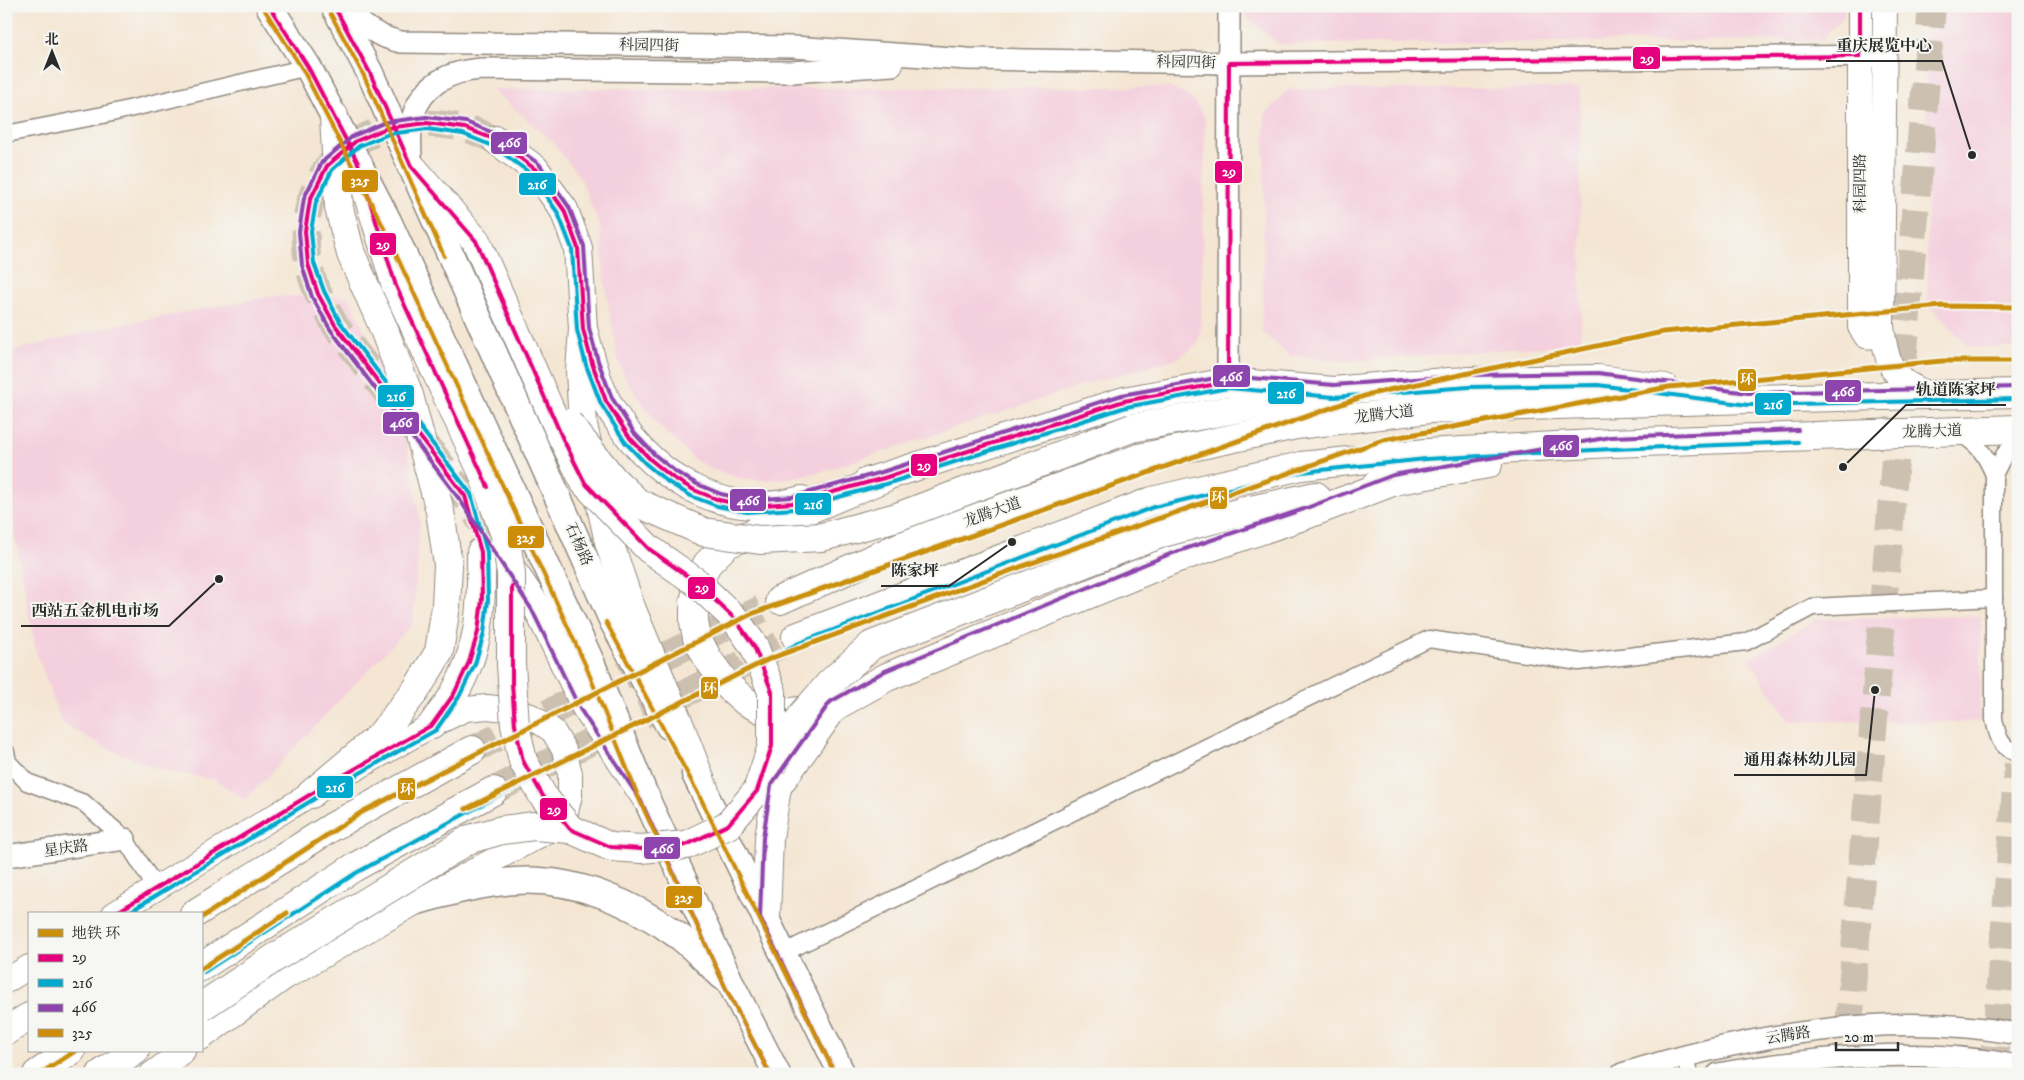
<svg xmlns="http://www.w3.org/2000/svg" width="2024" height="1080" font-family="'IM FELL DW Pica','Noto Serif SC',serif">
	<rect width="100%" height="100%" fill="#f6f6f2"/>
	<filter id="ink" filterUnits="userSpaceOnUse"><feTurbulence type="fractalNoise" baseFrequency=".02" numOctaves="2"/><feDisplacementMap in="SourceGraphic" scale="10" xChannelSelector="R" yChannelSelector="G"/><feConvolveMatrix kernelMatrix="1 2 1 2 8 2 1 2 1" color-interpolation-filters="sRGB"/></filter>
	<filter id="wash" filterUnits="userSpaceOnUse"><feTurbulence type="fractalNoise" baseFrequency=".0096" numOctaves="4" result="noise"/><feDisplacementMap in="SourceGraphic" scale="20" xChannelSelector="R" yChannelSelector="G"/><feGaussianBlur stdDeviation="1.12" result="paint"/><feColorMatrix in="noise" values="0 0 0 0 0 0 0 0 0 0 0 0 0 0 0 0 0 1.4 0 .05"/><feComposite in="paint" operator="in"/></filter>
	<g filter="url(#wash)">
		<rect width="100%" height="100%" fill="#f4e6d3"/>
		<g fill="#f4cfdd">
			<path d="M1244,6H1844L1843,17L1821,40L1278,44L1244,14Z"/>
			<path d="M1927,6H2018V347H1969L1927,303Z"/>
			<path d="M1166,87L1184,93L1195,102L1205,119L1201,330L1198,342L1187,352L1176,359L1093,382L821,472L785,479L761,480L739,478L711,469L694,459L657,424L643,404L627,381L617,358L604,275L600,227L581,179L552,141L492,89Z"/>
			<path d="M1580,88L1581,344L1349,361L1290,356L1262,332L1265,115L1289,89Z"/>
			<path d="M273,296H348L400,403L420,521L413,623L245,800L216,780L161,770L107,748L62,723L36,652L15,535L6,459V361L11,351L113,326Z"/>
			<path d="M1981,616L1980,722L1789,721L1749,659L1817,619Z"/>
		</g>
	</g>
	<g filter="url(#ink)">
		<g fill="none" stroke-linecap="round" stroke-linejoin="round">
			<g stroke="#ccc1b1" stroke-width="28" stroke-dasharray="28 14" stroke-linecap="butt">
				<path d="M496,140C485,136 475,130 464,128C371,107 291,163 308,262C312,285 324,305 335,325L465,496L496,546"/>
				<path d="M472,750L780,600"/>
				<path d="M493,791L796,637"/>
				<path d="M1845,1074L1932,6"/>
				<path d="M1993,1074L2018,764"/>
			</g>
			<defs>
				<g id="minor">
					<path d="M6,134L103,115L308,67"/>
					<path d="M1958,432C1979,445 1985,453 1994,475L2004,455L2018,439"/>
					<path d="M1994,475V719C1998,737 1999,746 2018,754"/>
					<path d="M6,752L8,762L27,782L84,803L125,839L156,888"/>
					<path d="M783,953L1429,639L1579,662L1746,642L1812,607L1994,598"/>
					<path d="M1685,1057L1689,1074"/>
				</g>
				<g id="tertiary">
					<path d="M341,6C363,24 373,36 401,42L793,47L967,59L1229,63L1885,56"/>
					<path d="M411,163C411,148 409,131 413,116C423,83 450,71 482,69L791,72L892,65"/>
					<path d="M1228,382L1229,6"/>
					<path d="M6,856L125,839"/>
					<path d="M1622,1074C1749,1035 1886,1010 2018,1034"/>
					<path d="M1718,1074C1817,1057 1918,1046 2018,1066"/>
				</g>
				<g id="secondary">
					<path d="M1860,6V327L1866,336C1875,338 1878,335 1882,326"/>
					<path d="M1885,6L1882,326C1887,368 1892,380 1932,395"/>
					<path d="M114,914L311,794L432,725L466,709L487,707L507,709L531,716L553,731L564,750L570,774V795L566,812L551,829L418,901L284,978L201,1038"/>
					<path d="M6,981L29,967"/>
					<path d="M152,1074L183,1051"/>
				</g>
				<g id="primary">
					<path d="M269,6L308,67L388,221L591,662L646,798L732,986L777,1074"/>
					<path d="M334,6L370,73L613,622L669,726"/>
					<path d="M695,774L842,1074"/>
					<path d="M418,901C450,892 482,883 515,881C574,877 634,903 680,937C695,949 708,963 722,976"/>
				</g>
				<g id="trunk">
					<path d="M496,140L535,169L564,210L578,248L583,329L580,371L583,425L609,542L630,605L678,721L706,794"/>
					<path d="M358,163L396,286"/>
					<path d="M411,166L476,241"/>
					<path d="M583,329C590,353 595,380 607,402C644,472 721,523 802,500"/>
					<path d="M1132,428L1334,391L1396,385L1469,381L1598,379L1665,388"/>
					<path d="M884,478L727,544L707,564L699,582L694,602V622L697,638L708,659L727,685L745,701L763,710L784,713L834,707L887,677L1172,560L1306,515L1395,481"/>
					<path d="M867,482L1124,401L1228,382L1334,391"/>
					<path d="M1377,484L1488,464"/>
					<path d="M1241,512L1316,496"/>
					<path d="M504,558L537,607L585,706L646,798"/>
					<path d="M780,600L910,542L1139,458L1296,425L1429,409L1748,399L2018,393"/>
					<path d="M796,637L1152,501L1301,466L1426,453L1612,443L2018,429"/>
					<path d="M432,725C439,715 448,705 454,694C481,648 482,604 481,552"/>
					<path d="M311,794L380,736L416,690L439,652L446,606L448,565L440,511L409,395L381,322L351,254L339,208L334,116"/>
					<path d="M194,914L332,827L472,750"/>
					<path d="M766,917L769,838L777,787L834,707"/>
					<path d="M201,967L353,868L493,791"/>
					<path d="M6,1031L29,1017"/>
					<path d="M37,1074L71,1051"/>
					<path d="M101,1074L135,1051"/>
				</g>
			</defs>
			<use href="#minor" stroke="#90887f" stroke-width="19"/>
			<use href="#tertiary" stroke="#90887f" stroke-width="24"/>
			<use href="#secondary" stroke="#90887f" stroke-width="26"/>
			<use href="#primary" stroke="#90887f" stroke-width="29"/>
			<use href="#trunk" stroke="#90887f" stroke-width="30"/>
			<use href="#minor" stroke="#fff" stroke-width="16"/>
			<use href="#tertiary" stroke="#fff" stroke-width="21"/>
			<use href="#secondary" stroke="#fff" stroke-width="24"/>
			<use href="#primary" stroke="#fff" stroke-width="26"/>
			<use href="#trunk" stroke="#fff" stroke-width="28"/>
			<defs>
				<g id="trunk-bridge">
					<path d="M396,286L481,469L505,535L511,573V664L515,725L523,761L543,796L570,829L611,847L641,849L686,845L728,825L757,791L772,746V692L754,646L735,619L696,582L649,549L585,483L562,437L476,241"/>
					<path d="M568,423L613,479L638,503L704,532L760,540L822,537L897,517L1132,428"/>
					<path d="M772,766L803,714L830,683L872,645L1163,533L1241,512"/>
					<path d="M201,1007L276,957L470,839L502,830L534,826L570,829"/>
				</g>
			</defs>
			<use href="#trunk-bridge" stroke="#90887f" stroke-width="30" stroke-linecap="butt"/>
			<use href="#trunk-bridge" stroke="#fff" stroke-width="28"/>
			<defs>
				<g id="bus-1">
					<path d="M269,6L308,67L358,163L396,286L488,487"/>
					<path d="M334,6L370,73L411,166L476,241L562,437L585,483L649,549L696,582L735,619L754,646L772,692V746L757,791L728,825L686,845L641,849L611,847L570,829L543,796L523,761L515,725L512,683V586"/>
					<path d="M114,914L311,794L432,725L454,694L469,662L478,632L482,599L481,552L465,496L335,325L318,294L308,264L305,231L310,200L327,166L356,141L387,128L427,123L465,128L496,140L535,169L564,210L578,248L583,329L592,363L606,401L630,438L651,460L672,477L694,490L719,500L748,506L793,503L884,478L1124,401L1228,382L1229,63L1860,56V6"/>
				</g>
				<g id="bus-2">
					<path d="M126,914L314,799L436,730L459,697L475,664L484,633L488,600L487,552L471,494L340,322L324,291L314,263L311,231L316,202L332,170L359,146L389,134L427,129L463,134L493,146L530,173L558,213L572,249L577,330L586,365L601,404L625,442L646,464L668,482L691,496L717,506L747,512L795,509L886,484L1126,407L1228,388L1334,397L1469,387L1598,385L1748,405L2018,399"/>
					<path d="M204,972L356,873L496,797L799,643L1154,507L1302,472L1426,459L1612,449L1798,442"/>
				</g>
				<g id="bus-3">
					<path d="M770,1074L726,989L641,801L580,709L532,610L460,500L330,329L312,297L302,265L299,232L304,198L322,162L353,136L386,122L426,117L466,122L499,135L539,164L569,207L584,246L589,328L598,361L612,398L635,434L655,455L676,472L697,484L721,494L748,500L792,497L882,472L1122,395L1227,376L1334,385L1469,375L1598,373L1748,393L2018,387"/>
					<path d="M835,1074L760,917L763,838L771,785L830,702L885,671L1170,554L1304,509L1393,475L1611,437L1798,430"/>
				</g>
				<g id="bus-4">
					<path d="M264,9L303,70L382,224L585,664L640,801L726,989L770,1074"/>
					<path d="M328,9L364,76L444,256"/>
					<path d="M606,622L700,797L835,1074"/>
				</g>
			</defs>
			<use href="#bus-1" stroke="#f6f6f2" stroke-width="8"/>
			<use href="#bus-2" stroke="#f6f6f2" stroke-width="8"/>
			<use href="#bus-3" stroke="#f6f6f2" stroke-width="8"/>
			<use href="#bus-4" stroke="#f6f6f2" stroke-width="8"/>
			<use href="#bus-1" stroke="#e5007d" stroke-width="4"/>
			<use href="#bus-2" stroke="#00a9ce" stroke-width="4"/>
			<use href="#bus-3" stroke="#8e44ad" stroke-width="4"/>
			<use href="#bus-4" stroke="#ce8d09" stroke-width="4"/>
			<defs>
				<g id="metro-1">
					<path d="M466,809L769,659L1023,566L1383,440L1669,387L1942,361H2018"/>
					<path d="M201,918L362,812L751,614L1370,394L1663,332L1942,306L2018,307"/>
					<path d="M201,969L287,913"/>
					<path d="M40,1074L75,1051"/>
				</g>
			</defs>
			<use href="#metro-1" stroke="#f6f6f2" stroke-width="9"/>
			<use href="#metro-1" stroke="#ca9009" stroke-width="5"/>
		</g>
	</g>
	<g text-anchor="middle" stroke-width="4" stroke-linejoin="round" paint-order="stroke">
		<g font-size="15" fill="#2b2b2b" stroke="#f6f6f2">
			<text transform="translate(649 45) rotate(1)" y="5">科园四街</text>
			<text transform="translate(1186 62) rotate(1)" y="5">科园四街</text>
			<text transform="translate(1860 183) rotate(-90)" y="5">科园四路</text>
			<text transform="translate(1384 414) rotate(-7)" y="5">龙腾大道</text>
			<text transform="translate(1932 431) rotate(-2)" y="5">龙腾大道</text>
			<text transform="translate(992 512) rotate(-20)" y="5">龙腾大道</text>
			<text transform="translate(579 544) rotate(66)" y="5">石杨路</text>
			<text transform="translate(66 848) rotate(-8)" y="5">星庆路</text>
			<text transform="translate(1788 1035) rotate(-9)" y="5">云腾路</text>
		</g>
	</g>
	<path fill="none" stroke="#2b2b2b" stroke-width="2" d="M1972 155L1942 61H1826M1843 467L1906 405H2006M1012 542L949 586H881M219 579L169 626H21M1875 690L1866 775H1734"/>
	<g fill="#2b2b2b" stroke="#f6f6f2" stroke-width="2">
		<circle cx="1972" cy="155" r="5"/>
		<circle cx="1843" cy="467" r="5"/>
		<circle cx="1012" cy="542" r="5"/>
		<circle cx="219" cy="579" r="5"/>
		<circle cx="1875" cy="690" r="5"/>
	</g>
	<g font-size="16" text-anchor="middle" font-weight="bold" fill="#2b2b2b" stroke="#f6f6f2" stroke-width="4" stroke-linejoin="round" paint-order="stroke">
		<text x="1884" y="51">重庆展览中心</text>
		<text x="1956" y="395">轨道陈家坪</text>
		<text x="915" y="576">陈家坪</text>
		<text x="95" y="616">西站五金机电市场</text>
		<text x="1800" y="765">通用森林幼儿园</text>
	</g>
	<g stroke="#f6f6f2" stroke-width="2">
		<rect x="1632" y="46" width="29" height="24" rx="5" fill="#e5007d"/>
		<rect x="490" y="131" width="38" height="24" rx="5" fill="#8e44ad"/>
		<rect x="1214" y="160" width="29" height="24" rx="5" fill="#e5007d"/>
		<rect x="341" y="169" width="38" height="24" rx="5" fill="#ce8d09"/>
		<rect x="518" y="172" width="39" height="24" rx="5" fill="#00a9ce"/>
		<rect x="369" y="232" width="28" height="24" rx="5" fill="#e5007d"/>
		<rect x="1212" y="364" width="39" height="24" rx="5" fill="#8e44ad"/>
		<rect x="1737" y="368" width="20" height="24" rx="5" fill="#ca9009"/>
		<rect x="1824" y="379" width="38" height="24" rx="5" fill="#8e44ad"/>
		<rect x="1267" y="381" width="38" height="24" rx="5" fill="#00a9ce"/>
		<rect x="377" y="384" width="38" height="24" rx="5" fill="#00a9ce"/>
		<rect x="1754" y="392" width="38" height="24" rx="5" fill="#00a9ce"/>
		<rect x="382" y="411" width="38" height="24" rx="5" fill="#8e44ad"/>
		<rect x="1542" y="434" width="38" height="24" rx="5" fill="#8e44ad"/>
		<rect x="910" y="453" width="28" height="24" rx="5" fill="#e5007d"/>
		<rect x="1209" y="486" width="19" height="24" rx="5" fill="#ca9009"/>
		<rect x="729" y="488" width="38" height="24" rx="5" fill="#8e44ad"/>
		<rect x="794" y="492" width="38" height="24" rx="5" fill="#00a9ce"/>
		<rect x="507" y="525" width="38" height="24" rx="5" fill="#ce8d09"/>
		<rect x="687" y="576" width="29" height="24" rx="5" fill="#e5007d"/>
		<rect x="700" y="676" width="19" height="24" rx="5" fill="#ca9009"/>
		<rect x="316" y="775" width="38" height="24" rx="5" fill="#00a9ce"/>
		<rect x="397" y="777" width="19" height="24" rx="5" fill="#ca9009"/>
		<rect x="539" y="797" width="29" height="24" rx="5" fill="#e5007d"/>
		<rect x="643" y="836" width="38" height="24" rx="5" fill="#8e44ad"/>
		<rect x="665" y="885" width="38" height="24" rx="5" fill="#ce8d09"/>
	</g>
	<g font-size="14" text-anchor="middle" font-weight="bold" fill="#fff">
		<text x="1647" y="63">29</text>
		<text x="509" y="147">466</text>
		<text x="1229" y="176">29</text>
		<text x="360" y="185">325</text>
		<text x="537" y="189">216</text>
		<text x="383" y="249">29</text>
		<text x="1231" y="381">466</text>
		<text x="1747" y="384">环</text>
		<text x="1843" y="396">466</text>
		<text x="1286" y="398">216</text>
		<text x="396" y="401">216</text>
		<text x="1773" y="409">216</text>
		<text x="401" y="427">466</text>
		<text x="1561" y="450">466</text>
		<text x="924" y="470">29</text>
		<text x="1218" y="502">环</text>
		<text x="748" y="505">466</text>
		<text x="813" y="509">216</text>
		<text x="526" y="542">325</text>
		<text x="702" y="592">29</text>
		<text x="710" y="693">环</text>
		<text x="335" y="792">216</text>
		<text x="407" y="794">环</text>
		<text x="554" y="814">29</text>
		<text x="662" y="853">466</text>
		<text x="684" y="902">325</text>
	</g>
	<rect width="2024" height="1080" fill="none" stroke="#f6f6f2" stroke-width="25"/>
	<rect x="28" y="912" width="175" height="140" fill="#f6f6f2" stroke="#a5a5a2"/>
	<rect x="38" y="929" width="25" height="8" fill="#ca9009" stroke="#a5a5a2"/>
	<text x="72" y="938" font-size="15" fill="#2b2b2b">地铁 环</text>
	<rect x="38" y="954" width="25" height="8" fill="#e5007d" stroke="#a5a5a2"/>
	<text x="72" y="962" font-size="15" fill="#2b2b2b">29</text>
	<rect x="38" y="979" width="25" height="8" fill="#00a9ce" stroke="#a5a5a2"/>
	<text x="72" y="988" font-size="15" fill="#2b2b2b">216</text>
	<rect x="38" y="1004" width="25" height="8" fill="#8e44ad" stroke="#a5a5a2"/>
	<text x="72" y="1012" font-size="15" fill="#2b2b2b">466</text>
	<rect x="38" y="1029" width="25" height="8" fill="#ce8d09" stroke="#a5a5a2"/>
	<text x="72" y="1038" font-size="15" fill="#2b2b2b">325</text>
	<g transform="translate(52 52)" stroke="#f6f6f2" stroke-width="4" paint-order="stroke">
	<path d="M0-4L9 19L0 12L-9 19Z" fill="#2b2b2b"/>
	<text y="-8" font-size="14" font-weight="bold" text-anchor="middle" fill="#2b2b2b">北</text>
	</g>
	<path d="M1836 1042v8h62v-8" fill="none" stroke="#2b2b2b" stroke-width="2.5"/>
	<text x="1844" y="1042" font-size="15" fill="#2b2b2b" stroke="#f6f6f2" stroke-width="4" paint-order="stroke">20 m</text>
</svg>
